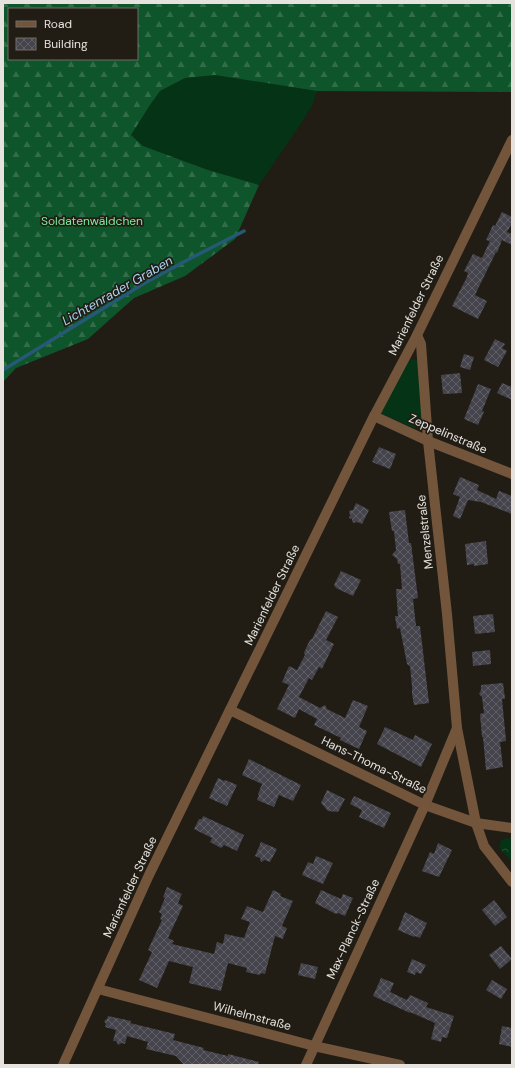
<svg xmlns="http://www.w3.org/2000/svg" width="515" height="1068" font-family="'DM Sans',sans-serif">
	<defs>
		<pattern id="forest-firs" width="22" height="20" patternUnits="userSpaceOnUse"><rect width="22" height="20" fill="#0f552b"/><path d="M5 1l3.5 6h-7zM16 11l3.5 6h-7z" fill="#326d49"/></pattern>
		<pattern id="park-crowns" width="20" height="18" patternUnits="userSpaceOnUse"><rect width="20" height="18" fill="#043316"/><path d="M2 6a3 3 0 1 1 6 0M12 15a3 3 0 1 1 6 0" fill="none" stroke="#295037"/></pattern>
		<pattern id="building-cross-hatch" width="8" height="8" patternUnits="userSpaceOnUse"><rect width="8" height="8" fill="#45444d"/><path d="M0 0l8 8M0 8l8-8" fill="none" stroke="#605f66"/></pattern>
	</defs>
	<rect width="100%" height="100%" fill="#211d15"/>
	<g fill="#043316">
		<path d="M215,75L317,91L313,104L302,122L259,185L208,170L143,146L131,135L150,105L160,91L185,78Z"/>
		<path d="M408,359L419,360L423,424L414,428L380,413Z"/>
	</g>
	<path fill="url(#forest-firs)" fill-rule="evenodd" d="M3,3H512V92L317,91L215,75L185,78L160,91L150,105L131,135L143,146L208,170L259,185L235,239L185,276L134,298L88,339L16,368L3,382ZM9,9H137V59H9Z"/>
	<path fill="url(#park-crowns)" d="M508,838L512,839V861L500,849V843L503,839Z"/>
	<g fill="none" stroke-linecap="round" stroke-linejoin="round">
		<path stroke="#255976" stroke-width="3.5" d="M3,370L143,284L193,257L244,231"/>
	</g>
	<g fill="url(#building-cross-hatch)">
		<path d="M502,212L512,217V223L507,232L512,234V245L502,240L497,253L496,252L475,295L487,301L478,319L452,306L467,277L468,273L464,271L473,254L482,258L490,241L486,240L493,225L495,226Z"/>
		<path d="M495,339L505,344L502,348L507,351L498,367L484,360Z"/>
		<path d="M464,354L474,357L470,370L460,367Z"/>
		<path d="M460,373L462,393L443,394L441,375Z"/>
		<path d="M502,383L512,387V400L497,393Z"/>
		<path d="M478,384L491,389L482,411L484,412L478,425L464,419Z"/>
		<path d="M379,447L396,454L390,469L372,462Z"/>
		<path d="M460,477L479,485L477,490L496,499L499,491L512,496V514L481,502L468,500L460,519L453,516L460,497L453,494Z"/>
		<path d="M356,503L369,510L362,524L357,522L353,523L352,519L349,518L350,515L349,511L353,510Z"/>
		<path d="M405,510L409,543H411L418,598L413,599L416,626H420L429,703L414,705L412,694V686L410,666L407,664L400,628L397,629L395,616H398L396,589H402L400,564H398L397,559L392,555L396,550L394,531H392L389,512Z"/>
		<path d="M486,541L488,564L474,566V564L467,565L465,544Z"/>
		<path d="M341,571L361,580L353,596L336,588L334,585Z"/>
		<path d="M326,611L338,617L326,640L334,644L322,669L319,667L312,680L309,678L299,697L320,708L325,705L327,709L345,718L353,700L368,706L359,727L367,731L359,749L340,740L341,738L314,725L317,719L299,709L295,718L277,709L289,685L282,682L289,666L297,670L305,655L304,653L307,646L310,640L312,639Z"/>
		<path d="M493,614L495,632L475,634L473,616Z"/>
		<path d="M490,650L491,664L473,666L472,652Z"/>
		<path d="M503,683L505,699H502L506,741L500,742L503,767L486,770L483,737H482L480,714L484,713L482,697L479,694L481,690V685Z"/>
		<path d="M385,727L413,740L415,735L432,744L421,767L377,744Z"/>
		<path d="M249,759L301,785L293,801L279,795L274,807L257,800L259,795L258,794L262,784L242,775Z"/>
		<path d="M218,778L224,781L225,780L237,785L227,806L209,798Z"/>
		<path d="M327,790L345,799L338,812L328,811L321,803Z"/>
		<path d="M354,796L391,813L384,828L359,817L362,810L350,804Z"/>
		<path d="M203,816L244,835L237,851L224,845L221,848L210,842L212,838L194,829L199,819H202Z"/>
		<path d="M261,842L277,849L270,862L265,860L261,862L260,858L255,856Z"/>
		<path d="M438,843L452,850L439,877L422,871L430,852L434,854Z"/>
		<path d="M316,856L333,863L323,884L302,875L308,862L313,864Z"/>
		<path d="M167,887L182,894L178,903L183,906L168,938L174,941L172,944L214,954L217,942L223,944L225,934L244,938L250,922L241,919L247,906L263,912L273,890L281,894L280,896L293,901L282,926L287,928L283,938V939L275,936L265,974L261,973L260,975L246,972L247,968L228,963L221,991L189,983L193,967L169,961L157,988L139,980L152,952L148,950L162,920L160,919L162,914L159,912L165,898L163,897Z"/>
		<path d="M321,890L341,899L343,894L353,898L345,916L338,913L336,914L315,903Z"/>
		<path d="M494,900L507,917L495,926L482,910Z"/>
		<path d="M405,912L427,923L420,938L415,936L414,937L398,930Z"/>
		<path d="M501,946L512,959L500,969L489,955Z"/>
		<path d="M412,959L426,965L421,974L416,972L415,975L407,972Z"/>
		<path d="M301,963L318,967L315,979L298,975Z"/>
		<path d="M381,978L394,983L390,992L407,1000L410,995L428,1003L426,1007L454,1016L447,1038L442,1037L441,1042L431,1039L435,1023L410,1012V1013L373,996Z"/>
		<path d="M492,980L507,989L501,999L486,990Z"/>
		<path d="M108,1016L131,1021L130,1023L175,1034L173,1040L204,1048L203,1050L228,1056V1054L259,1062L258,1065H184L176,1056L146,1049L148,1042L127,1036L125,1044L122,1043L118,1045L116,1041H113L116,1030L105,1027L106,1024L104,1021L107,1019Z"/>
		<path d="M502,1026L512,1028V1047L499,1044Z"/>
	</g>
	<g fill="none" stroke-linecap="round" stroke-linejoin="round">
		<g stroke="#73553c" stroke-width="10">
			<path d="M417,335L421,344L428,441L447,614L457,728L476,823L484,846L512,882"/>
			<path d="M374,416L428,441L512,474"/>
			<path d="M230,710L425,805L476,823L512,828"/>
			<path d="M98,989L314,1046L400,1065"/>
			<path d="M63,1065L149,875L373,418L417,335L512,140"/>
			<path d="M306,1065L425,805L457,728"/>
		</g>
	</g>
	<g text-anchor="middle" stroke-width="3.5" stroke-linejoin="round" paint-order="stroke">
		<g font-size="12" fill="#7bea9b" stroke="#211d15">
			<text x="92" y="225">Soldatenwäldchen</text>
		</g>
		<g font-size="12" fill="#e6e3de" stroke="#211d15">
			<text transform="translate(416 305) rotate(-64)" y="4">Marienfelder Straße</text>
			<text transform="translate(448 434) rotate(23)" y="4">Zeppelinstraße</text>
			<text transform="translate(425 532) rotate(-96)" y="4">Menzelstraße</text>
			<text transform="translate(272 595) rotate(-64)" y="4">Marienfelder Straße</text>
			<text transform="translate(374 765) rotate(26)" y="4">Hans-Thoma-Straße</text>
			<text transform="translate(130 887) rotate(-65)" y="4">Marienfelder Straße</text>
			<text transform="translate(353 929) rotate(-65)" y="4">Max-Planck-Straße</text>
			<text transform="translate(252 1016) rotate(15)" y="4">Wilhelmstraße</text>
		</g>
		<g font-size="13" font-style="italic" fill="#a8d4f0" stroke="#211d15">
			<text transform="translate(117 290) rotate(-30)" y="5">Lichtenrader Graben</text>
		</g>
	</g>
	<rect width="515" height="1068" fill="none" stroke="#e6e3de" stroke-width="8"/>
	<rect x="8" y="8" width="130" height="52" fill="#211d15" stroke="#706c65"/>
	<rect x="16" y="21" width="20" height="6" fill="#73553c" stroke="#706c65"/>
	<text x="44" y="28" font-size="12" fill="#e6e3de">Road</text>
	<rect x="16" y="38" width="20" height="12" fill="url(#building-cross-hatch)" stroke="#706c65"/>
	<text x="44" y="48" font-size="12" fill="#e6e3de">Building</text>
</svg>
